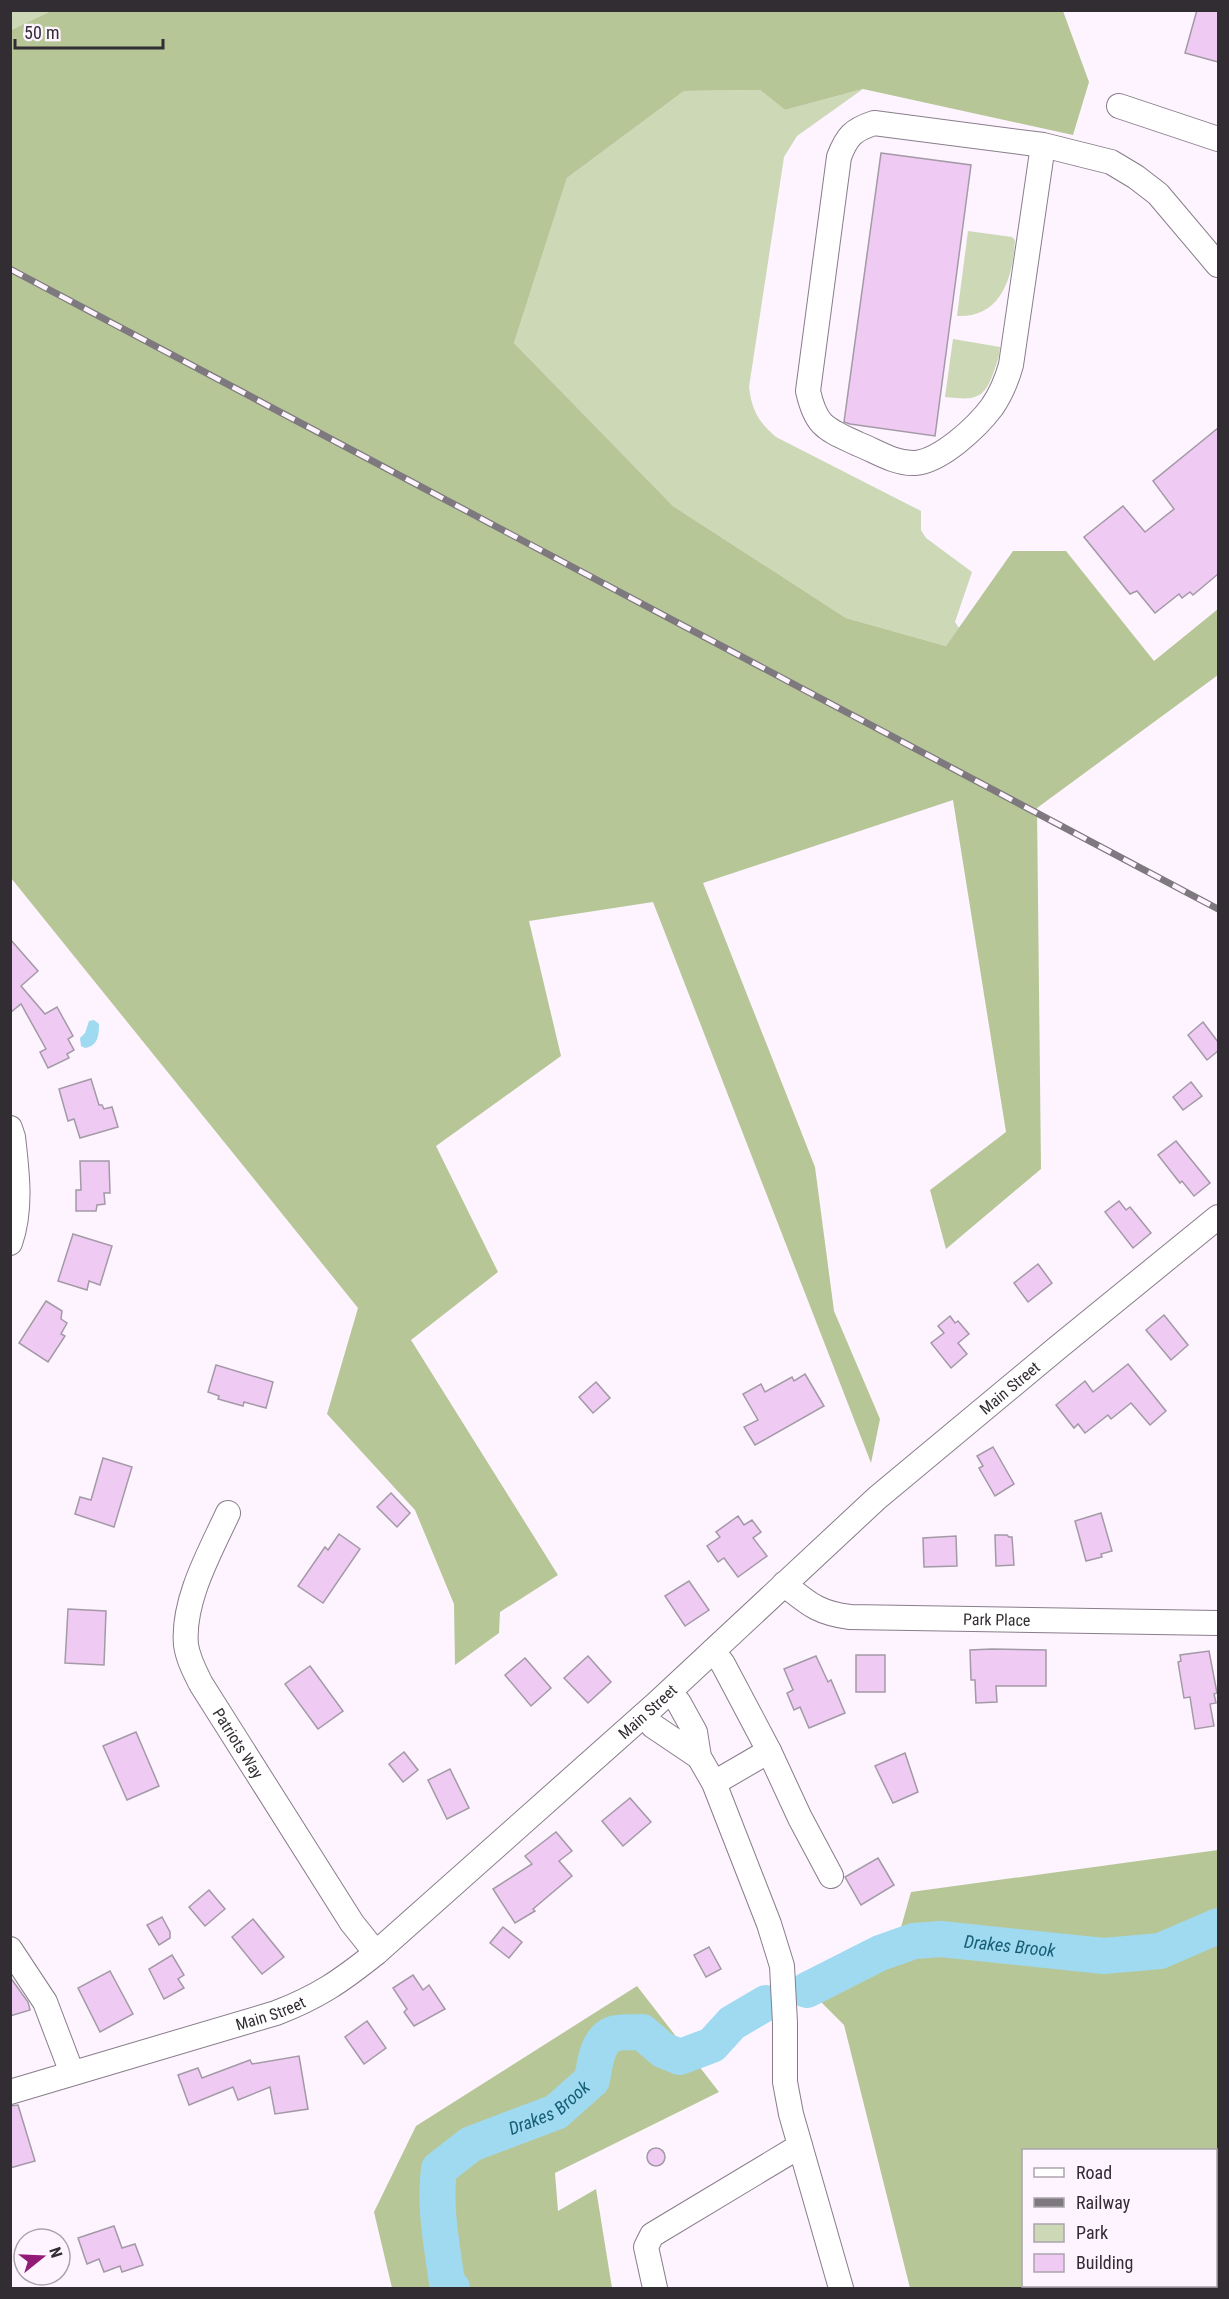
<svg xmlns="http://www.w3.org/2000/svg" width="1229" height="2299" font-family="'Roboto Condensed',sans-serif">
	<rect width="100%" height="100%" fill="#fdf4ff"/>
	<g fill="#ccd8b6">
		<path d="M11,10H51V11L11,30Z"/>
		<path d="M863,89L797,136L784,157L749,387C752,411 758,421 776,437L921,511V530L926,538L972,572L955,622L959,628L946,646L846,618L673,506L514,343L567,178L684,91L760,90L785,110Z"/>
		<path d="M968,231L1012,237L1015,240C1013,276 1002,318 957,316Z"/>
		<path d="M953,339L1000,347C1000,355 997,363 994,371C984,401 974,400 945,397Z"/>
	</g>
	<g fill="#b7c696" fill-rule="evenodd">
		<path d="M51,11H1063L1089,82L1073,135L863,89L785,110L760,90L684,91L567,178L514,343L673,506L846,618L946,646L1013,551H1066L1154,661L1218,609V675L1037,808L1041,1169L946,1249L930,1190L1006,1132L953,800L703,883L815,1167L834,1311L880,1419L871,1463L653,902L529,921L561,1056L436,1146L498,1272L411,1340L558,1575L500,1612L499,1633L455,1665L454,1604L415,1510L327,1414L358,1308L11,878V30Z"/>
		<path d="M1218,1850V2288H910L844,2025L811,1992L894,1952L911,1892ZM1024,2150H1216V2286H1024Z"/>
		<path d="M637,1986L719,2092L555,2173L558,2211L596,2189L612,2288H392L374,2212L416,2126Z"/>
	</g>
	<path fill="#a0daf1" d="M94,1020L99,1024C99,1035 98,1046 85,1048L81,1046L80,1038L85,1033L89,1021Z"/>
	<g fill="none" stroke-linecap="round" stroke-linejoin="round">
		<g stroke="#a0daf1" stroke-width="36">
			<path id="s1" d="M807,1990L880,1953L914,1941L941,1939L1104,1956L1160,1951L1218,1926"/>
			<path id="s2" d="M452,2288L447,2283C442,2245 434,2207 439,2169L471,2144L556,2112L592,2080C595,2065 596,2041 613,2034C621,2031 633,2033 642,2032L663,2050L680,2057L712,2045L732,2023L766,2003"/>
		</g>
	</g>
	<g fill="#efcbf4" stroke="#a499a6" stroke-width="1.5">
		<path d="M1197,10H1218V62L1185,53Z"/>
		<path d="M881,153L971,165L935,436L850,424L844,422Z"/>
		<path d="M1218,428V574L1193,595L1190,592L1182,598L1179,594L1155,613L1137,591L1130,594L1084,537L1123,506L1145,532L1174,509L1153,481Z"/>
		<path d="M10,939L38,971L21,986L45,1014L57,1007L73,1036L68,1039L74,1050L67,1054L69,1058L48,1068L40,1052L46,1049L21,1004L10,1013Z"/>
		<path d="M1203,1022L1218,1042V1051L1207,1060L1188,1035Z"/>
		<path d="M91,1079L99,1105H102L104,1109L112,1107L118,1127L80,1138L74,1119L68,1121L59,1089Z"/>
		<path d="M1191,1082L1202,1096L1183,1110L1173,1097Z"/>
		<path d="M1176,1141L1210,1183L1194,1196L1182,1181L1180,1183L1158,1155Z"/>
		<path d="M80,1161H109L110,1193H104L105,1204L97,1205L96,1211H76V1190H81Z"/>
		<path d="M1119,1201L1126,1210L1130,1207L1151,1233L1133,1248L1105,1212Z"/>
		<path d="M73,1234L112,1246L100,1285L89,1281L87,1290L58,1281Z"/>
		<path d="M1038,1264L1052,1283L1028,1302L1014,1283Z"/>
		<path d="M46,1301L62,1311L61,1319L67,1323L61,1334L65,1336L48,1362L19,1343Z"/>
		<path d="M1164,1315L1188,1345L1171,1360L1146,1330Z"/>
		<path d="M950,1316L955,1323L958,1321L969,1334L958,1343L967,1354L951,1368L931,1343L944,1333L938,1326Z"/>
		<path d="M1128,1364L1166,1411L1150,1425L1131,1403L1111,1419L1108,1415L1085,1433L1078,1424L1074,1428L1056,1405L1085,1381L1093,1392Z"/>
		<path d="M216,1365L273,1382L266,1408L244,1402L243,1406L218,1399L219,1396L208,1392Z"/>
		<path d="M805,1374L824,1406L755,1445L744,1427L758,1420L743,1394L761,1384L765,1392L792,1377L794,1381Z"/>
		<path d="M596,1382L610,1398L593,1413L579,1397Z"/>
		<path d="M993,1447L1014,1484L995,1496L979,1468L983,1466L977,1456Z"/>
		<path d="M103,1458L132,1467L114,1527L75,1514L80,1497L91,1500Z"/>
		<path d="M391,1493L410,1513L397,1527L377,1507Z"/>
		<path d="M1101,1513L1112,1551L1101,1554L1102,1557L1086,1561L1075,1521Z"/>
		<path d="M738,1516L744,1525L752,1520L761,1532L753,1538L767,1556L738,1577L724,1558L718,1562L707,1546L720,1537L716,1532Z"/>
		<path d="M339,1534L360,1549L323,1603L298,1586L325,1547L328,1550Z"/>
		<path d="M995,1535H1007L1009,1537H1012L1014,1565L996,1566Z"/>
		<path d="M956,1536L957,1566L924,1567L923,1538Z"/>
		<path d="M689,1581L709,1610L685,1626L665,1596Z"/>
		<path d="M68,1609L106,1611L104,1665L65,1663Z"/>
		<path d="M992,1649L1046,1650V1686H996L997,1702L976,1703L975,1680H971L970,1650Z"/>
		<path d="M1209,1651L1217,1693L1214,1694L1216,1703L1210,1704L1214,1726L1195,1729L1190,1697L1184,1698L1178,1662L1181,1661L1180,1655Z"/>
		<rect x="856" y="1655" width="29" height="37"/>
		<path d="M588,1656L611,1682L588,1703L564,1678Z"/>
		<path d="M816,1656L828,1682L831,1680L845,1713L809,1728L800,1707L794,1710L787,1693L793,1690L784,1669Z"/>
		<path d="M525,1658L551,1688L531,1706L505,1675Z"/>
		<path d="M310,1666L343,1711L318,1729L285,1684Z"/>
		<path d="M136,1732L159,1786L127,1800L103,1746Z"/>
		<path d="M404,1752L418,1770L403,1782L389,1764Z"/>
		<path d="M905,1753L918,1792L893,1803L875,1766Z"/>
		<path d="M450,1769L469,1808L447,1819L428,1780Z"/>
		<path d="M630,1798L651,1822L623,1846L602,1821Z"/>
		<path d="M556,1832L572,1851L559,1861L572,1876L533,1909L535,1911L515,1923L493,1889L532,1864L525,1856Z"/>
		<path d="M878,1858L894,1885L861,1905L845,1877Z"/>
		<path d="M209,1890L225,1909L205,1926L189,1907Z"/>
		<path d="M162,1917L170,1932V1938L159,1945L147,1925Z"/>
		<path d="M253,1919L284,1957L262,1974L232,1937Z"/>
		<path d="M503,1927L522,1942L509,1958L490,1943Z"/>
		<path d="M709,1947L721,1969L706,1977L694,1955Z"/>
		<path d="M172,1955L184,1975L178,1979L184,1988L164,1999L149,1969Z"/>
		<path d="M110,1971L133,2014L100,2032L78,1988Z"/>
		<path d="M413,1975L423,1990L429,1985L445,2009L414,2026L404,2012L407,2009L393,1988Z"/>
		<path d="M10,1977L28,2002L30,2010L10,2016Z"/>
		<path d="M367,2021L386,2048L364,2064L345,2037Z"/>
		<path d="M299,2056L308,2109L275,2114L270,2087L238,2100L233,2087L189,2105L178,2075L198,2068L202,2078L250,2060L252,2064Z"/>
		<path d="M18,2105L35,2161L10,2168V2106Z"/>
		<circle cx="656" cy="2157" r="9"/>
		<path d="M114,2226L122,2248L135,2244L143,2265L122,2272L120,2266L104,2272L99,2259L87,2264L78,2238Z"/>
	</g>
	<g fill="none" stroke-linecap="round" stroke-linejoin="round">
		<defs>
			<g id="minor">
				<path d="M1119,106L1218,139"/>
				<path d="M1043,145L1011,365C1007,379 1001,394 992,407C977,427 941,461 915,463C895,464 876,451 858,444C826,429 816,427 808,391L839,157C847,136 853,130 874,123L1043,145L1111,162L1136,177L1158,194L1218,265"/>
				<path d="M10,1128L13,1137C17,1172 22,1209 10,1243"/>
				<path id="s3" d="M228,1513C210,1552 182,1601 186,1645C188,1659 195,1672 201,1684L352,1923L376,1953"/>
				<path id="s4" d="M784,1584C809,1604 818,1613 850,1617L1218,1623"/>
				<path d="M713,1651L723,1664L769,1751L800,1818L831,1876"/>
				<path d="M670,1692L679,1703L695,1732L699,1757L714,1783L769,1924L782,1966L785,2023V2082L791,2114L841,2288"/>
				<path d="M644,1715L653,1726L699,1757"/>
				<path d="M714,1783L769,1751"/>
				<path d="M10,1949L45,2002L72,2073"/>
				<path id="s5" d="M10,2092L276,2013C318,1997 341,1981 376,1953L656,1704L877,1498L1056,1349L1218,1217"/>
				<path d="M655,2288L646,2247L652,2235L800,2146"/>
			</g>
		</defs>
		<use href="#minor" stroke="#887d8a" stroke-width="26"/>
		<use href="#minor" stroke="#fff" stroke-width="24"/>
		<defs>
			<path id="rail" d="M10,269L1218,909"/>
		</defs>
		<use href="#rail" stroke="#7e787f" stroke-width="7"/>
		<use href="#rail" stroke="#fdf4ff" stroke-width="4.5" stroke-dasharray="14" stroke-linecap="butt"/>
	</g>
	<g text-anchor="middle" stroke-width="5" stroke-linejoin="round" paint-order="stroke">
		<g font-size="16" fill="#322d32" stroke="#fdf4ff">
			<text dy="6" stroke="none"><textPath href="#s5" startOffset="1244">Main Street</textPath></text>
			<text dy="6" stroke="none"><textPath href="#s4" startOffset="222">Park Place</textPath></text>
			<text dy="6" stroke="none"><textPath href="#s5" startOffset="758">Main Street</textPath></text>
			<text dy="6" stroke="none"><textPath href="#s3" startOffset="252">Patriots Way</textPath></text>
			<text dy="6" stroke="none"><textPath href="#s5" startOffset="272">Main Street</textPath></text>
		</g>
		<g font-size="18" font-style="italic" fill="#155e76" stroke="#fdf4ff">
			<text dy="6" stroke="none"><textPath href="#s1" startOffset="214">Drakes Brook</textPath></text>
			<text dy="6" stroke="none"><textPath href="#s2" startOffset="249">Drakes Brook</textPath></text>
		</g>
	</g>
	<rect width="1229" height="2299" fill="none" stroke="#322d32" stroke-width="24"/>
	<rect x="1022" y="2149" width="195" height="138" fill="#fdf4ff" stroke="#aca4ad" stroke-width="1.5"/>
	<rect x="1034" y="2168" width="30" height="9" fill="#ffffff" stroke="#aca4ad" stroke-width="1.5"/>
	<text x="1076" y="2179" font-size="18" fill="#322d32">Road</text>
	<rect x="1034" y="2198" width="30" height="9" fill="#7e787f" stroke="#aca4ad" stroke-width="1.5"/>
	<text x="1076" y="2209" font-size="18" fill="#322d32">Railway</text>
	<rect x="1034" y="2224" width="30" height="18" fill="#ccd8b6" stroke="#aca4ad" stroke-width="1.5"/>
	<text x="1076" y="2239" font-size="18" fill="#322d32">Park</text>
	<rect x="1034" y="2254" width="30" height="18" fill="#efcbf4" stroke="#aca4ad" stroke-width="1.5"/>
	<text x="1076" y="2269" font-size="18" fill="#322d32">Building</text>
	<g transform="translate(42 2257) rotate(72)"><circle r="28" fill="#fdf4ff" stroke="#aca4ad" stroke-width="1.5"/>
	<path d="M0-4.5L10 22L0 15L-10 22Z" fill="#921b78"/>
	<text y="-9" font-size="16" font-weight="bold" text-anchor="middle" fill="#322d32">N</text>
	</g>
	<path d="M15 39v9h148v-9" fill="none" stroke="#322d32" stroke-width="3"/>
	<text x="24" y="39" font-size="18" fill="#322d32" stroke="#fdf4ff" stroke-width="4.5" paint-order="stroke">50 m</text>
</svg>
